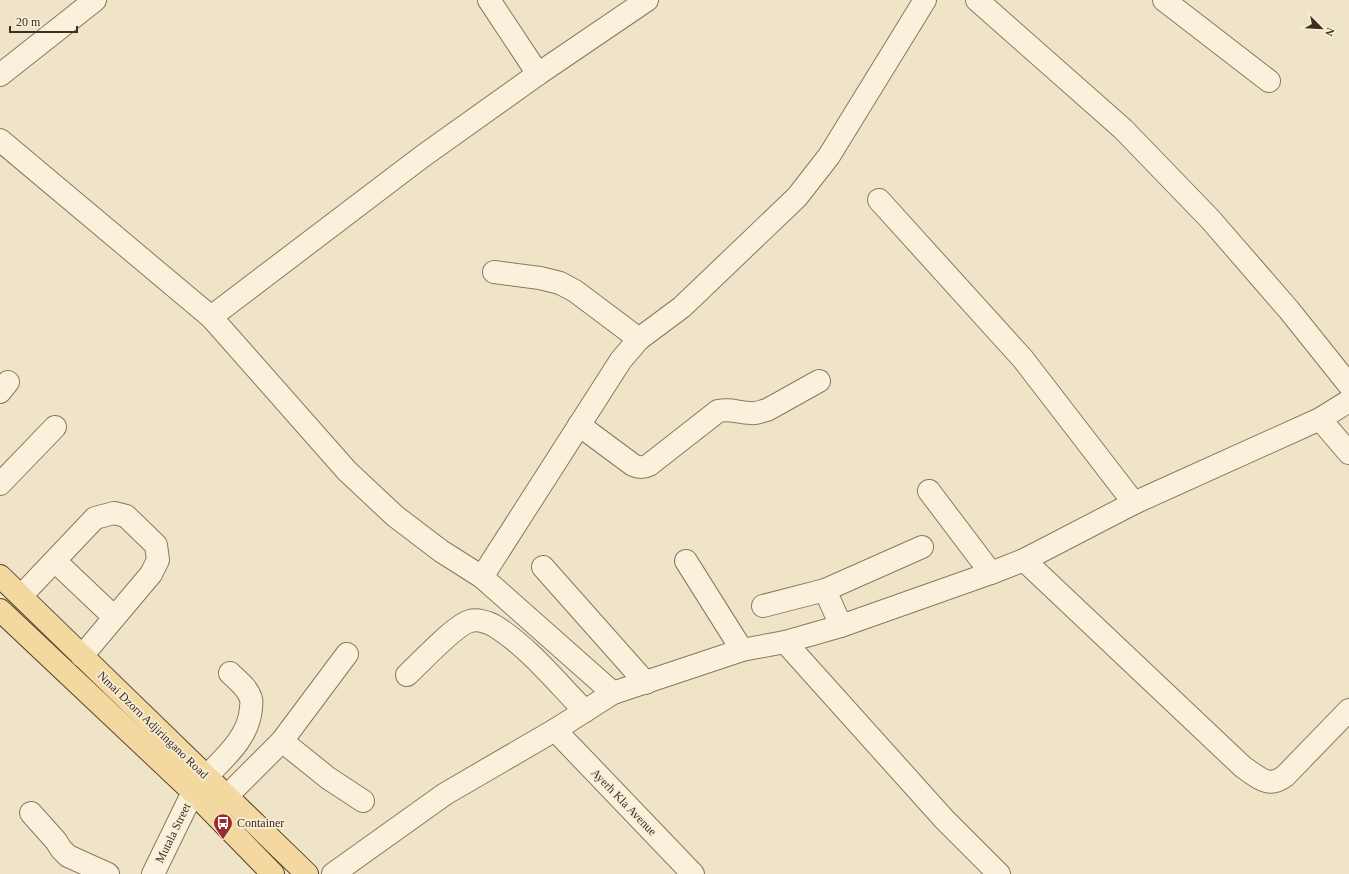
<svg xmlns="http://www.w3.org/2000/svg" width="1349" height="874" font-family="'Times New Roman',serif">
	<rect width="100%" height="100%" fill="#f0e4c8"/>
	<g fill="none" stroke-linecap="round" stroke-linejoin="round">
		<defs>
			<g id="minor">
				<path d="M489,0L538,74"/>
				<path d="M977,0L1123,129L1210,219L1289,310L1349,385"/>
				<path d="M1164,0L1269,81"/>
				<path d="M0,75L95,0"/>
				<path d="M0,140L211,317L347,471L395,516L441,551L482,577L613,693"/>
				<path d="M879,200L1023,359L1134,503"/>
				<path d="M494,272L540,278L560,283L575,291L639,339"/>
				<path d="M211,317L423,156L538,74L647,0"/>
				<path d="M0,392L8,382"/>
				<path d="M1320,419L1349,453"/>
				<path d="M579,425L633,465C639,468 643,468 649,465L718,411C732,408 738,413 751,413C756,414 762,411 767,410L819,381"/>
				<path d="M0,484L55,427"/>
				<path d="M929,491L991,573"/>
				<path d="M1024,560L1243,767C1258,777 1268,789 1285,776L1349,710"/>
				<path d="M55,561L114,617"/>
				<path d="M686,561L742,650"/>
				<path d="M543,567L646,683"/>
				<path d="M482,577L621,360L639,339L682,307L797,197L829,156L925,0"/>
				<path d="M825,590L841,626"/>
				<path d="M21,596L95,518L114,513L126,516L156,545L158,560L151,574L82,656"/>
				<path d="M763,606L825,590L922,547"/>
				<path d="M785,642L944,819L999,874"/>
				<path d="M407,675C420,663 455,625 470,621C477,619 487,622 493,625C528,646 557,683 585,711"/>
				<path d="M555,730L693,874"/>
				<path d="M282,741L328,778L363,801"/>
				<path d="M207,776C225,757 249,737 251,708C251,705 252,702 251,699C248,688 238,681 230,673"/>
				<path d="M227,796L282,741L347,654"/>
				<path d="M31,813L56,841L61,849L68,856L108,874"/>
				<path d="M153,874L193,792"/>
				<path d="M333,874L445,794L555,730L613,693L742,650L785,642L841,626L991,573L1024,560L1134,503L1320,419L1349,401"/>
			</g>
			<g id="major">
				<path d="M0,576L307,874"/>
				<path d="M0,610L193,792L273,874"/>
			</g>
		</defs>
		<use href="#minor" stroke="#8d765c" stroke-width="24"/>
		<use href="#major" stroke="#5b4430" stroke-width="24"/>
		<use href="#minor" stroke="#faf1dc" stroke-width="22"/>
		<use href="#major" stroke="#f3d9a0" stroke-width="22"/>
	</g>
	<defs>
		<symbol id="bus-pin" viewBox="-11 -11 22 30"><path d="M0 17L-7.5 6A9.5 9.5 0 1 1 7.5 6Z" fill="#9e2a2b" stroke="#f7eed8"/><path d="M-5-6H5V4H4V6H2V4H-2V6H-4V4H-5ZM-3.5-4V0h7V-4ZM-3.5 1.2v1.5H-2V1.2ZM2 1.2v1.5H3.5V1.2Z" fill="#fff"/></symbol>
	</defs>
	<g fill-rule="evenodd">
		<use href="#bus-pin" x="212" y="812" width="22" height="30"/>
	</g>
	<g text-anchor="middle" stroke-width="3.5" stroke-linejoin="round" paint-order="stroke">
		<g font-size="12" fill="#3d2e20" stroke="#f7eed8">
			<text transform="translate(153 725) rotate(44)" y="4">Nmai Dzorn Adjiringano Road</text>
			<text transform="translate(624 802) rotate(46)" y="4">Ayerh Kla Avenue</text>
			<text transform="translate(173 833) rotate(-64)" y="4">Mutala Street</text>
		</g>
		<g font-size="12" fill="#3d2e20" stroke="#f7eed8" text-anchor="start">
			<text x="237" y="827">Container</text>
		</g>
	</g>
	<g transform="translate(1321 28) rotate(114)" stroke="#f7eed8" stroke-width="3" paint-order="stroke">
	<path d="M0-3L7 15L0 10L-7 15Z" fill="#3d2e20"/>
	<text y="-6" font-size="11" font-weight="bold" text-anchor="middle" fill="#3d2e20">N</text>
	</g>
	<path d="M10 26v6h67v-6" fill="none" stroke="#3d2e20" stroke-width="2"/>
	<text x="16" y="26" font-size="12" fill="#3d2e20" stroke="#f7eed8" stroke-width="3" paint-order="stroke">20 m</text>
</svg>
